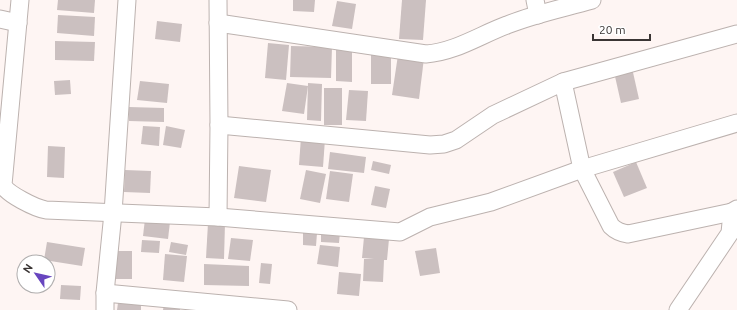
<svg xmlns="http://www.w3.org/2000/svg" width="737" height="310" font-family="Ubuntu,sans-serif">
	<rect width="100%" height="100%" fill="#fef5f3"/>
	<g fill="#cbc0c0">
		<path d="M58,0H95L94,13L57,10Z"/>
		<path d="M293,0H315L314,12L293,11Z"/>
		<path d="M402,0H426L423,40L399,39Z"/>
		<path d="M337,1L356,4L352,29L332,26Z"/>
		<path d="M58,15L95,17L94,36L57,33Z"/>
		<path d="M157,21L182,24L180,42L155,39Z"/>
		<path d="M55,41L95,42L94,61L55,60Z"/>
		<path d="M268,43L289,45L286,80L265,78Z"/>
		<path d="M291,46L332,47L331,78L290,77Z"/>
		<path d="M336,48L352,49V82L336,81Z"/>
		<path d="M371,53L391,54V84H371Z"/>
		<path d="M398,55L424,58L419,99L392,95Z"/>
		<path d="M632,68L639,99L621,103L614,72Z"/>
		<path d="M70,80L71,94L55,95L54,81Z"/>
		<path d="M140,81L169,84L167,103L137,100Z"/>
		<path d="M287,83L308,86L304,114L282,111Z"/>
		<path d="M308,83L322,84L321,121L307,120Z"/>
		<rect x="324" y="88" width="18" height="37"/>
		<path d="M349,90L368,91L366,121L346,120Z"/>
		<path d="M129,107L164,108V122L129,121Z"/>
		<path d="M143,126L160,127L159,146L141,144Z"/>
		<path d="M166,126L185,130L181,148L163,145Z"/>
		<path d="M301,137L325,139L323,167L299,165Z"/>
		<path d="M48,146L65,147L64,178L47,177Z"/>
		<path d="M330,152L366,157L364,173L328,169Z"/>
		<path d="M373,161L391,165L389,174L371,170Z"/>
		<path d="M636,162L647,188L624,197L613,172Z"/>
		<path d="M239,166L271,170L266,202L234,198Z"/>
		<path d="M125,170L151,171L150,193L124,192Z"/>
		<path d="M306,170L326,174L320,203L300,199Z"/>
		<path d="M330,171L353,174L349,202L326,199Z"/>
		<path d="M375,186L390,189L386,208L371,205Z"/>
		<path d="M145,219L170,222L168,239L143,236Z"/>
		<path d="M208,223H225L224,259L206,258Z"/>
		<path d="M321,231L340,232L339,243L321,242Z"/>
		<path d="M303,233H317L316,246L303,245Z"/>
		<path d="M364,237L389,239L387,260H384L383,282L363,281L364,259H374L362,258Z"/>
		<path d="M231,238L253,240L250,261L228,259Z"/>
		<path d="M142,240L160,241L159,253L141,252Z"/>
		<path d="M47,242L85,248L82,266L44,260Z"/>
		<path d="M171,242L188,245L186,255L169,252Z"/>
		<path d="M320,245L340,247L338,267L317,264Z"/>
		<path d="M436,248L440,273L420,276L415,251Z"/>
		<rect x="116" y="251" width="16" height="28"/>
		<path d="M165,254L187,256L184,282L163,280Z"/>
		<path d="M261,263L272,264L270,284L259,283Z"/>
		<path d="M204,264L249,266V286L204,285Z"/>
		<path d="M339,272L361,274L359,296L337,294Z"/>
		<path d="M61,285L81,286L80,300L60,299Z"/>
		<path d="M118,303L141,305V310H117Z"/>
		<path d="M164,304L180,306V310H163Z"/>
	</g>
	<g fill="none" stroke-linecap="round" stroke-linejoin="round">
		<defs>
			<g id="street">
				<path d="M20,0L3,185C7,194 35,208 46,210L218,217L400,232L430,217L491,202L582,169L737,123"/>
				<path d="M535,0L538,15"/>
				<path d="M0,19L18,23"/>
				<path d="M218,23L426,54C455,52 480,35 507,25C534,14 564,8 592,0"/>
				<path d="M563,82L582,169L611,226C616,231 621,233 628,234L732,212"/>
				<path d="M219,125L430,145L444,144L456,140L493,115L563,82L737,34"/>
				<path d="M218,217L219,125L218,0"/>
				<path d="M105,293L288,310"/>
				<path d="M105,310V293L113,213L127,0"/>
				<path d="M678,310L730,233L732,212L737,209"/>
			</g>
		</defs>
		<use href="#street" stroke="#bcb2af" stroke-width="19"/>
		<use href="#street" stroke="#fff" stroke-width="17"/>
	</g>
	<g transform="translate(36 274) rotate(304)"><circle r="19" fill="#ffffff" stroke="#b0aeae"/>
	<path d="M0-3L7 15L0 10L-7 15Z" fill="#6846bf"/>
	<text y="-6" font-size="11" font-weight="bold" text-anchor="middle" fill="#3a3534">N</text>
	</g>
	<path d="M593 34v6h57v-6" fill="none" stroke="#3a3534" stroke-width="2"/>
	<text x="599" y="34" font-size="12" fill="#3a3534" stroke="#ffffff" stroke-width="3" paint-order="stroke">20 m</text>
</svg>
